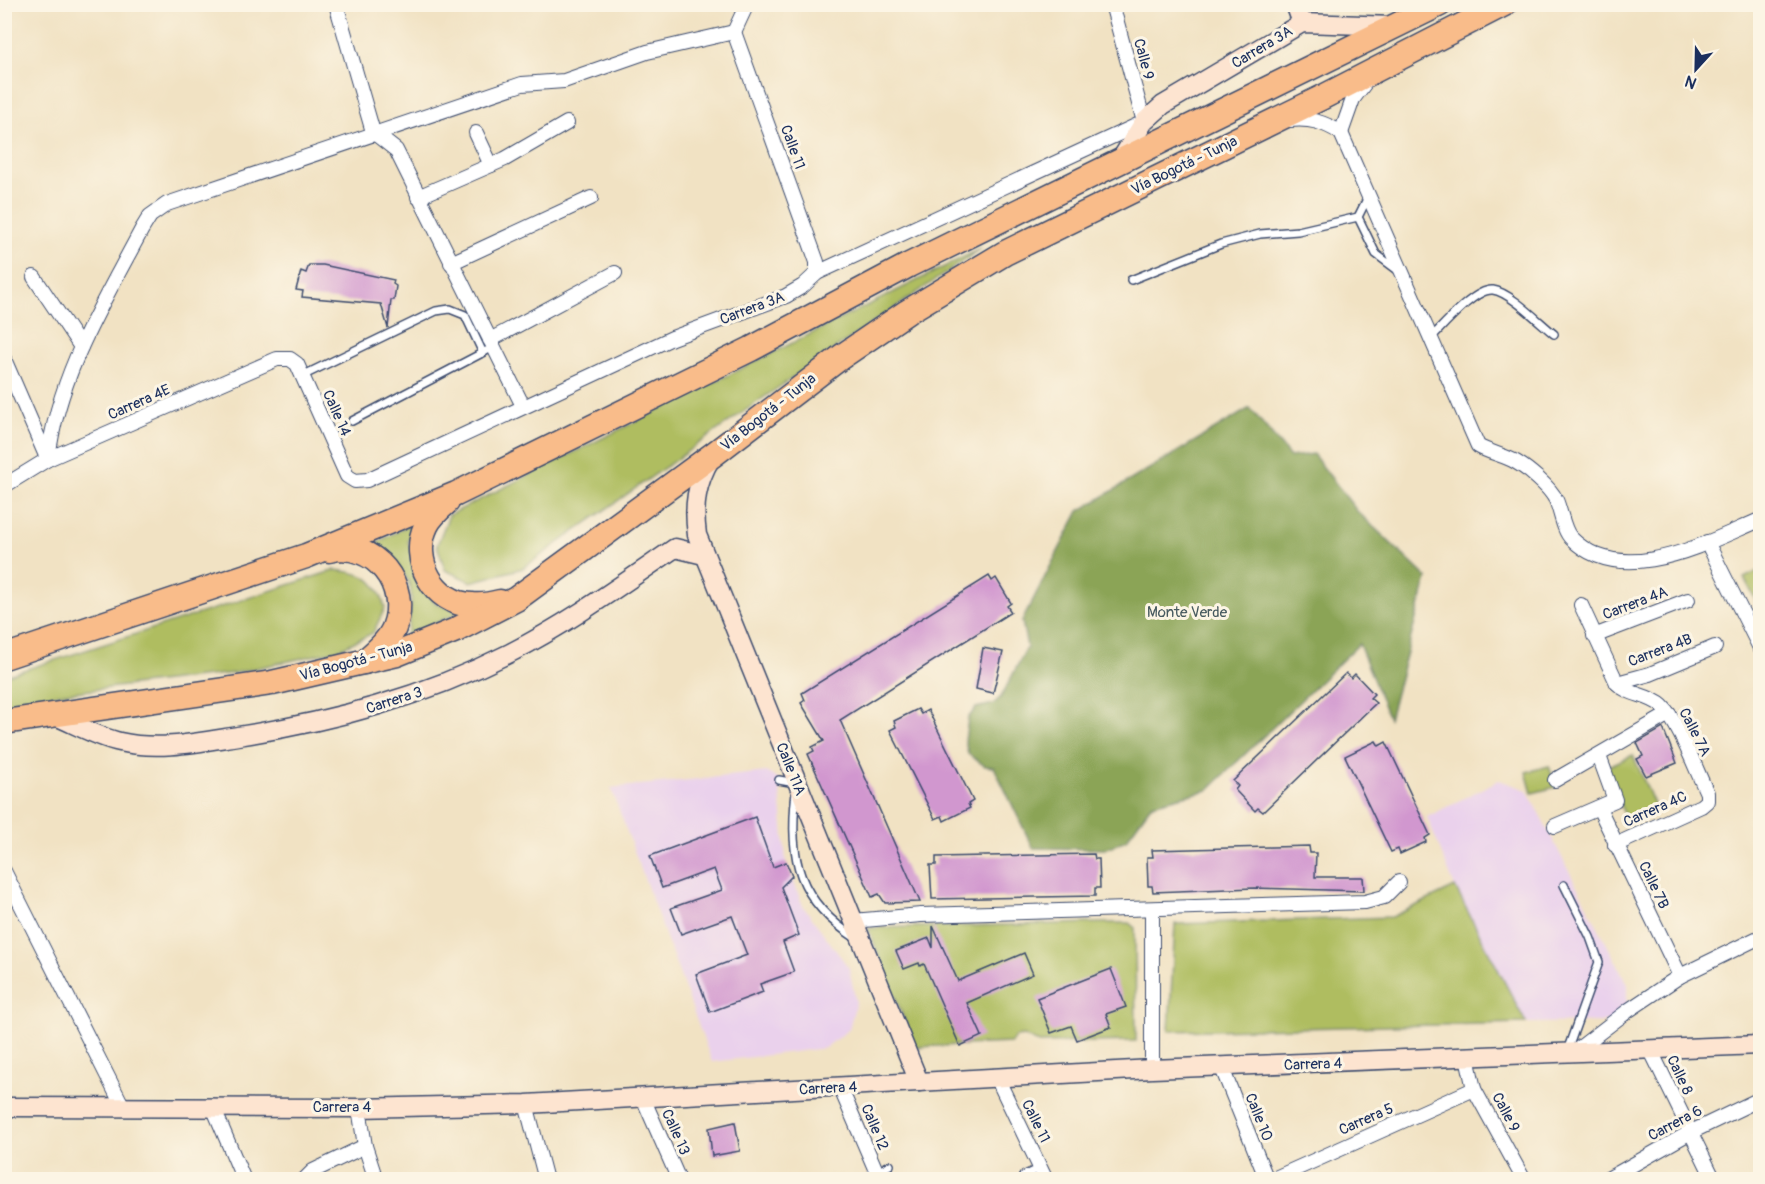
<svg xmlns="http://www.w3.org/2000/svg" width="1765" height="1184" font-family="Pangolin,sans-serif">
	<rect width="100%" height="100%" fill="#fcf5e5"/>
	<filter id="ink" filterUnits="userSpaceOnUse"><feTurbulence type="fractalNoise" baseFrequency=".0167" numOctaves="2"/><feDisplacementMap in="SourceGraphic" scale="12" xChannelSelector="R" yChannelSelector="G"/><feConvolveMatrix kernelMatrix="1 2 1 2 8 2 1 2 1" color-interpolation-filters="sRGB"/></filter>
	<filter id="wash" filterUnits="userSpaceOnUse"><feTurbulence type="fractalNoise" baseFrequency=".008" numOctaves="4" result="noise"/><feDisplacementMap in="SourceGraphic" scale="24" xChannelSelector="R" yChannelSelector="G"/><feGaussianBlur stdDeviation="1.35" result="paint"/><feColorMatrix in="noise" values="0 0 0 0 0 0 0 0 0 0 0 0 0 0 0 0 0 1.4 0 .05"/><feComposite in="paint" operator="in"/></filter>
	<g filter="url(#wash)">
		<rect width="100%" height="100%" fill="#f1e2c3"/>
		<g fill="#ead1ec">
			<path d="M767,772L779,780L786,862L803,906L849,968L856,1002L849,1029L825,1048L712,1062L611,788Z"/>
			<path d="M1499,780L1527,790L1627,983V1009L1613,1022L1526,1023L1455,887L1427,817Z"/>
		</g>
		<g fill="#afbd60" stroke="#65765f" stroke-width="1.5">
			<path d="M982,248L763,398L523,568L471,582L445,570L437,545L449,515Z"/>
			<path d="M416,521L408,541L419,579L435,603L460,612L407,636C415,581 416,581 373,545Z"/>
			<path d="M335,570C365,573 377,578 385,608L373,633L335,651L234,673L58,694L5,704V676Z"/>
			<path d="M1760,570V608L1744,578Z"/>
			<path d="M1633,755L1657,811L1628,823L1604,768Z"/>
			<path d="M1549,766L1556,787L1532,793L1526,772Z"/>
			<path d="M1455,887L1526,1023L1169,1031L1175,924L1392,917Z"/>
			<path d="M1100,923H1129L1135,928L1136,1041L1039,1043L1024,1036L1015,1037L1011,1043L915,1047L868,928Z"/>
		</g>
		<path fill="#8ba456" stroke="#536a5a" stroke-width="1.5" d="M1250,408L1290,457L1313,454L1357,511L1427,578L1389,719L1359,644L1208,790L1152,804L1126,840L1105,849L1033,848L994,767L985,766L968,754L965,741L968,718L976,708L993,704L1001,697L1027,647L1022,621L1079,511Z"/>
		<g id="blocks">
			<g fill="#d197cf">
				<path d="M309,265H323L394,280L393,284L396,286L394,300H391L388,328L381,304L302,297L303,291L296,290L301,271L306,273Z"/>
				<path d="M989,576L992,581L996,578L1011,603L1007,606L1011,612L840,720L920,902L885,903L879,894L872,897L808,754L814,751L812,747L824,741L801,703L805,700L802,693Z"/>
				<path d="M983,648L1003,652L993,693L976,689Z"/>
				<path d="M1346,673L1351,678L1355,674L1374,694L1370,698L1376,703L1263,812L1258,808L1255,811L1235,790L1238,786L1233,781Z"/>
				<path d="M918,709L921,714L928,710L973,801L968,804L970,808L944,821L942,816L935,819L890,730L896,727L894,721Z"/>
				<path d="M1663,728L1677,763L1646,776L1637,759L1643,756L1637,743Z"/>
				<path d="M1376,741L1379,746L1386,742L1430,835L1425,838L1426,842L1400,854L1398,849L1391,852L1345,756Z"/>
				<path d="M755,817L773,867L786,862L792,876L781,887L799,935L783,942L794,972L760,984L763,992L710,1012L696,974L747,955L732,916L681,934L671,908L722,890L714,869L662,888L650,856Z"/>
				<path d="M1309,846L1310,853H1316L1315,877H1363L1364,891L1254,888L1153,892L1152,886H1148L1147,857H1153L1152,850Z"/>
				<path d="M1094,854L1095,859H1099L1100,888H1095V896L932,899L930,865H936V857Z"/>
				<path d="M933,926L958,981L1024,953L1033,974L967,1003L982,1036L960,1046L924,964L920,966L919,963L904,969L896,951L929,938L933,948Z"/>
				<path d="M1111,969L1126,1007L1106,1014L1111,1027L1077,1040L1071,1026L1051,1033L1037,998Z"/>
				<path d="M735,1122L740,1151L712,1156L709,1128Z"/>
			</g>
		</g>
	</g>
	<g filter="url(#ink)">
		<use href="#blocks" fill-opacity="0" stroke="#3b4a6d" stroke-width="1.5"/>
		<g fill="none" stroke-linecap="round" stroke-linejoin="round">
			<defs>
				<g id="lane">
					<path d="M1368,197L1358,217L1376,254L1400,272"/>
					<path d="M1131,280L1221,244L1260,234L1298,231L1358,217"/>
					<path d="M1430,339C1443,326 1475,288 1493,290C1510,292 1540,323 1554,334"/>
					<path d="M302,376L436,311L450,309L465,315L483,353"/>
					<path d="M352,421L486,351"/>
					<path d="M779,780L795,783"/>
					<path d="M796,792C788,859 798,901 857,939"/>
					<path d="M1564,885L1590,937L1599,962L1567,1051"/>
					<path d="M877,1172L890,1165"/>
					<path d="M1023,1176L1040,1168"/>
				</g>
				<g id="street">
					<path d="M336,4L373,132L396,150L523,406"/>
					<path d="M734,32L817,262V273"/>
					<path d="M734,32L747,4"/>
					<path d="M1290,120C1310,118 1324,122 1341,133"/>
					<path d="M476,133L491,165"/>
					<path d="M1341,133L1478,446C1490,453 1504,455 1516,462C1528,469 1550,487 1556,500C1561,511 1563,530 1571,538C1622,590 1707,542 1760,520"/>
					<path d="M1341,133L1353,99L1368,79"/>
					<path d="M418,197L505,159L567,123"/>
					<path d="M451,263L591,198"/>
					<path d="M34,277L81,347"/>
					<path d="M490,340L615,273"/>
					<path d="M4,359L47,458"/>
					<path d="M48,459C58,375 103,303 142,229L150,216L167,204L522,84L564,81L647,52L734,32"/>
					<path d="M4,486L48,459L277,359H290L297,364L347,476L355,481L367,480L672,338L786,296L803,286L817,273L1144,122L1112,4"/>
					<path d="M1707,542L1760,648"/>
					<path d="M1581,605L1617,683C1629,696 1649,694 1662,706C1678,721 1697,772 1707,793V801L1701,806L1615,845"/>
					<path d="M1594,636L1688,600"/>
					<path d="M1617,683L1650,674L1715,647"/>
					<path d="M1555,780L1669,714"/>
					<path d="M1599,808L1680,976"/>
					<path d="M1555,826L1615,800L1599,756"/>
					<path d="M4,871L123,1107"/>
					<path d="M1152,910V1069"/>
					<path d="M853,921L921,915L1365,902L1384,897L1399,882"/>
					<path d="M1650,1049L1714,1180"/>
					<path d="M1573,1053L1629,1010L1680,976L1760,937"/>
					<path d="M1467,1057L1474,1089L1524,1180"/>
					<path d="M1222,1068L1267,1180"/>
					<path d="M997,1078L1046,1180"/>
					<path d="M840,1087L880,1180"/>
					<path d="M643,1098L679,1180"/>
					<path d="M526,1104L546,1180"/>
					<path d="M213,1107L244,1180"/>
					<path d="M359,1108L365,1146L376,1180"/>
					<path d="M304,1180L313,1171L365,1146"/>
					<path d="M1271,1180L1474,1089"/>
					<path d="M1606,1180L1689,1133L1760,1099"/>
				</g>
				<g id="secondary">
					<path d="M1295,4L1302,23"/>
					<path d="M1119,162L1144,122L1163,105L1302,23L1394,26"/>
					<path d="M711,458C696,483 693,506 697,535L919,1082"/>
					<path d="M53,715C75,724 97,737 120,742C159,751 200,742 238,736C334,721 423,697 510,653C566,625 624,583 675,548L704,555"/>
					<path d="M4,1107L359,1108L526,1104L1152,1069L1760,1045"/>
				</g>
				<g id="highway">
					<path d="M447,502C440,508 430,517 426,526C410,560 434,604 472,605C481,606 492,604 500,602"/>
					<path d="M329,550C374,539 411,586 394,628C388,642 375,652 364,662"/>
					<path d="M4,657L306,556L456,494L751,349L909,265L1440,4"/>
					<path d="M4,722L272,683L397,654L456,630L516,599L714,454L841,357L907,312L1005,253L1321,98L1504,4"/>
				</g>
			</defs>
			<use href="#lane" stroke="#3b4a6d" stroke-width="10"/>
			<use href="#street" stroke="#3b4a6d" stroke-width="16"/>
			<use href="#secondary" stroke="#3b4a6d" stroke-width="21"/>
			<use href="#highway" stroke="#3b4a6d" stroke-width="27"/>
			<use href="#lane" stroke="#fff" stroke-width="7"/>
			<use href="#street" stroke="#fff" stroke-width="14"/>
			<use href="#secondary" stroke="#fde4d0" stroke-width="18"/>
			<use href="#highway" stroke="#f9bc8a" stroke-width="24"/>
		</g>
	</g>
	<g text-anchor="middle" stroke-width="6" stroke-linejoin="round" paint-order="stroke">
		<g font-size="15" fill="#1b2f5e" stroke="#fcf5e5">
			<text transform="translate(1262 47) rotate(-31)" y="5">Carrera 3A</text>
			<text transform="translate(1144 59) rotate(75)" y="5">Calle 9</text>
			<text transform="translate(793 147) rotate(70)" y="5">Calle 11</text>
			<text transform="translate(1184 165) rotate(-26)" y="5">Vía Bogotá - Tunja</text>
			<text transform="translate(752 308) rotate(-21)" y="5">Carrera 3A</text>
			<text transform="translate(139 402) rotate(-24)" y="5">Carrera 4E</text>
			<text transform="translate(768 412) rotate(-38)" y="5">Vía Bogotá - Tunja</text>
			<text transform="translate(337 413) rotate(66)" y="5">Calle 14</text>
			<text transform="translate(1635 603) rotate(-21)" y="5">Carrera 4A</text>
			<text transform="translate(1660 650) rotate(-21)" y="5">Carrera 4B</text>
			<text transform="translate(356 661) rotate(-15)" y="5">Vía Bogotá - Tunja</text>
			<text transform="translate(394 700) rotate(-18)" y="5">Carrera 3</text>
			<text transform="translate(1695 732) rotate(63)" y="5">Calle 7A</text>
			<text transform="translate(791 769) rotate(68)" y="5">Calle 11A</text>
			<text transform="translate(1655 809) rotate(-24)" y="5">Carrera 4C</text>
			<text transform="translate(1654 885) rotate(64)" y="5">Calle 7B</text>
			<text transform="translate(1313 1064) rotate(-2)" y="5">Carrera 4</text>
			<text transform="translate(1680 1075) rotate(65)" y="5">Calle 8</text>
			<text transform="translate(828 1088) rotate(-3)" y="5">Carrera 4</text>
			<text x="342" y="1112">Carrera 4</text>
			<text transform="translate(1506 1112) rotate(62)" y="5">Calle 9</text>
			<text transform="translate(1259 1117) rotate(68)" y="5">Calle 10</text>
			<text transform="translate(1366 1119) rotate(-24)" y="5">Carrera 5</text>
			<text transform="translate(1036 1121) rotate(64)" y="5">Calle 11</text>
			<text transform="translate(1675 1123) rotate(-28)" y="5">Carrera 6</text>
			<text transform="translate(875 1127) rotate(67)" y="5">Calle 12</text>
			<text transform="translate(676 1132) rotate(66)" y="5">Calle 13</text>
		</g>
		<g font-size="15" fill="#475a5f" stroke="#fcf5e5">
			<text x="1187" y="617">Monte Verde</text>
		</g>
	</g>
	<rect width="1765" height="1184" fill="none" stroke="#fcf5e5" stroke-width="24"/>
	<g transform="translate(1696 69) rotate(202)" stroke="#fcf5e5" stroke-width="4.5" paint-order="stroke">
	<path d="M0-4.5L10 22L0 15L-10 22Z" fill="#1b2f5e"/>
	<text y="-9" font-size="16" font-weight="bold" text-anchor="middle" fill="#1b2f5e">N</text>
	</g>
</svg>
